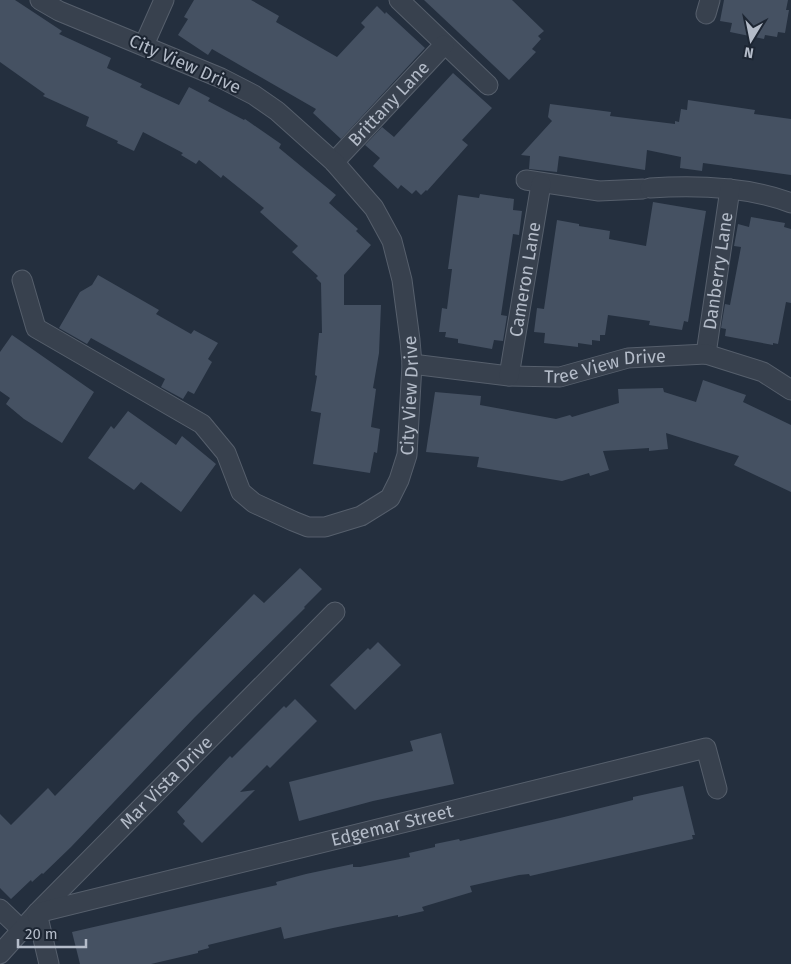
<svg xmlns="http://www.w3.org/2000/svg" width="791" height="964" font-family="'Fira Sans',sans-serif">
	<rect width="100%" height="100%" fill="#242f3e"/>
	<g fill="#455162">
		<path d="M0,0H15L62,31L59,34L111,58L107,68L142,84L140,87L179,105L189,87L210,98L208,101L244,120L245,119L281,144L279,148L336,195L329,203L358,229L356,231L371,245L344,275V305H381L379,353L373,388L376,389L371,427L380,429L377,453L374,452L370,473L313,464L321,413L311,411L317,376L315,375L319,333H322L321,283L316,278L318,276L292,252L298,246L260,212L264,208L223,175L221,178L199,160L196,164L181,155L183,153L143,132L134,151L117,143L118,141L86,126L89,117L43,96L45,94L0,62Z"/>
		<path d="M194,0H251L279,16L276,22L337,57L365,27L361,23L377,6L385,14L386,12L425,48L341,139L313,113L316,109L212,49L208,55L178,35L188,19L184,17Z"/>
		<path d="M424,0H512L544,31L538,36L541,39L532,49L536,52L509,80Z"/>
		<path d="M724,0H788L786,10H789L785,33L778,32L777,37L765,35L764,39L730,32L732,23L720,21Z"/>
		<path d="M453,73L492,108L462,140L468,145L427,191L426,190L421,195L416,190L412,194L401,185L398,189L373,166L380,158L365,145L382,127L394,137Z"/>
		<path d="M688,100L755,110L754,114L791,119V175L703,163L702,171L680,168L681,157L647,150L645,170L559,156L557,172L529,169L530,156L521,155L552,121L548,117L550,104L611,112L610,116L675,124V121L679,122L681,109L687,110Z"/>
		<path d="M480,194L514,199L513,210L522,211L519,235L513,234L501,315L507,316L503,341L494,340L492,349L458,343V339L445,337L446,332H439L442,308L447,309L452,269H448L458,195L479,198Z"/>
		<path d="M653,202L706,211L688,322L684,321L682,330L649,325L650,321L608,315L605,335H600V341L592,340V345L578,343V347L544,343L545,333L534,332L537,308L544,309L557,220L579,224V226L610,231L609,239L646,246Z"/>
		<path d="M751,217L785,223L784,227L791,229V303L786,302L778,344L773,343V345L725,336L726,329L721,328L725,304L730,305L741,247L734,246L738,224L749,227Z"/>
		<path d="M98,275L159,310L156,314L191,334L194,330L218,343L208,359L212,362L194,394L188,391L183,399L161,387L165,379L91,338L87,344L59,328L80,292L92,285Z"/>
		<path d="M12,335L94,392L62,443L24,419L6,404L10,398L0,391V352Z"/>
		<path d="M703,380L746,395L743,402L791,425V492L734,465L739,456L666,433L668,449L649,451V448L603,451L609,470L590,476L589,473L562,481L477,467L479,457L426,452L435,392L481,396L480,405L556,419L570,415L572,417L619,403L618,389L663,388L664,392L696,402Z"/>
		<path d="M128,411L176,445L182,436L216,464L181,512L141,482L134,490L88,458L111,426L114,429Z"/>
		<path d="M300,568L322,589L304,607L305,608L195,717L71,847L43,874L42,873L32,882L31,880L11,899L0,888V814L11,825L48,788L55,796L254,594L264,603Z"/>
		<path d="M378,642L401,665L355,710L330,685L368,648L370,650Z"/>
		<path d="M295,699L317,721L270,768L267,765L240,792L255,790L202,843L183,824L185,821L177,812L230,756L232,758L284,706L286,708Z"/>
		<path d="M441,733L454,784L373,801L299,821L289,782L413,751L410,741Z"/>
		<path d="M683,786L695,835H692L693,839L530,876L529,874L519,875L470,886L472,892L422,907L424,911L398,917V915L333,928L284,939L281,927L208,945L209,948L198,951V953L151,964H80L72,932L277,885L276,882L306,874L353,864V867H360L410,857L409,853L435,847V844L459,839L460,841L560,818L633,800V797Z"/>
	</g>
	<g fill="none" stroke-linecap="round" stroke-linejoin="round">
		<defs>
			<g id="minor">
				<path d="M399,0L488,85"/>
				<path d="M706,14L710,0"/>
				<path d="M144,45L164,0"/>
				<path id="s1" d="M334,162L444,45"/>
				<path d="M526,180L599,191L643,189"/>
				<path d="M650,188C696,185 747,186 791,203"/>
				<path id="s2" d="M22,280L36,328L202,424L226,453L241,492L254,503L293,521L308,527H325L361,516L390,498L399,480L407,455L412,364L410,340L402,280L392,241L374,208L334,162L277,111L254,95L221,78L59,11L40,0"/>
				<path id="s3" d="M706,354L730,189"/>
				<path id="s4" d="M412,364L509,376L560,377L628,358L706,354L763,372L791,390"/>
				<path id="s5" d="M509,376L541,184"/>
				<path d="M0,909L22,930"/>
				<path id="s6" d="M0,954L37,913L335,612"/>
				<path id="s7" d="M49,964L37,913L706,748L717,789"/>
			</g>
		</defs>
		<use href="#minor" stroke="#565f6c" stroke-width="21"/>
		<use href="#minor" stroke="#38414e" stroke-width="19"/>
	</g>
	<g text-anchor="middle" stroke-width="4" stroke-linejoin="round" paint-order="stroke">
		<g font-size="18" fill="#b4bcc9" stroke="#1d2633">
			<text transform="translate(185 64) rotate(24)" y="6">City View Drive</text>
			<text dy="6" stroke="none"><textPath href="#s1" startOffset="80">Brittany Lane</textPath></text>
			<text dy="6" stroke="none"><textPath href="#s3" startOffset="84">Danberry Lane</textPath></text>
			<text dy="6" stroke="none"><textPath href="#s5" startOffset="98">Cameron Lane</textPath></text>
			<text dy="6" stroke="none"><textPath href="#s4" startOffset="195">Tree View Drive</textPath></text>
			<text dy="6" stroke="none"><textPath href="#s2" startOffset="592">City View Drive</textPath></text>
			<text dy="6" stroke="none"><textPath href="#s6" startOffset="239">Mar Vista Drive</textPath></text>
			<text dy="6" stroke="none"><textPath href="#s7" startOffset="418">Edgemar Street</textPath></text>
		</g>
	</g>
	<g transform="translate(751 40) rotate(190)" stroke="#1d2633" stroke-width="4" paint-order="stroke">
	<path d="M0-4L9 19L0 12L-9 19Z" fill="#b4bcc9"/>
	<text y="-8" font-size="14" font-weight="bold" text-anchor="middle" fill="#b4bcc9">N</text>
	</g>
	<path d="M18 939v8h68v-8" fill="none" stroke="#b4bcc9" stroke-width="2.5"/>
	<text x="25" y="939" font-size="15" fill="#b4bcc9" stroke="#1d2633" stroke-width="4" paint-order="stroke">20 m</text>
</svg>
